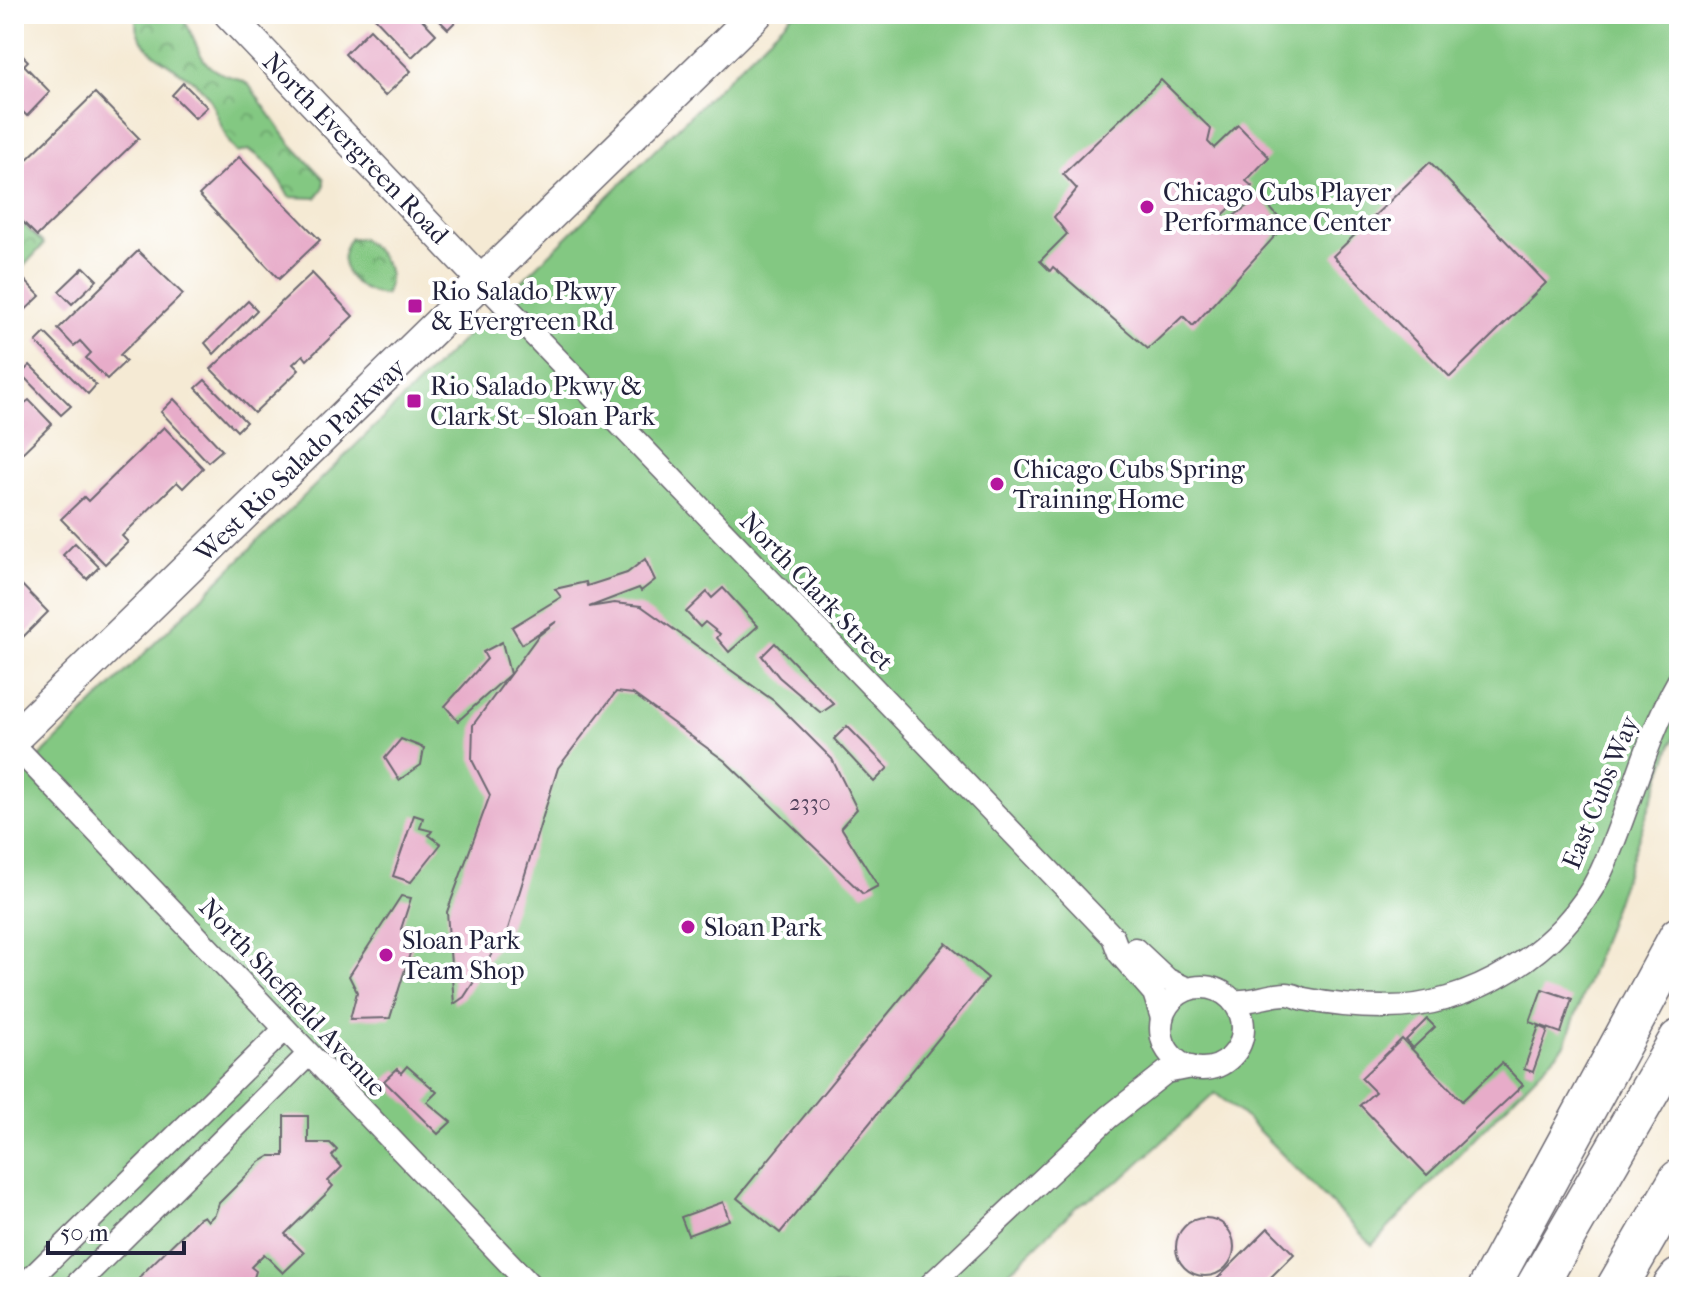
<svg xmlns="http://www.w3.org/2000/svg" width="1693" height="1301" font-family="'IM FELL French Canon',serif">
	<defs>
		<pattern id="park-crowns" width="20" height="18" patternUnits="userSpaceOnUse" patternTransform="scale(2)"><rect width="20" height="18" fill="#83c882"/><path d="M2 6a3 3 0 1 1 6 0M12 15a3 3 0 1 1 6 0" fill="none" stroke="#6ba26c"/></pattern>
	</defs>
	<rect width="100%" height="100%" fill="#fff"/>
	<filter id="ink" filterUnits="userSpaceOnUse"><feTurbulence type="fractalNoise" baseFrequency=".0125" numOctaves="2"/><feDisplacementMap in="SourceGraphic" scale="16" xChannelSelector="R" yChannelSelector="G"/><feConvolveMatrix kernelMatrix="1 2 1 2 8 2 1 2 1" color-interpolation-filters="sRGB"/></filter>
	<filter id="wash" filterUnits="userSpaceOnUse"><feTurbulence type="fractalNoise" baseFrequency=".006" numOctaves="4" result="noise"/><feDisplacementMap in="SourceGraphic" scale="32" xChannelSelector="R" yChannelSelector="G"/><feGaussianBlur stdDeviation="1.8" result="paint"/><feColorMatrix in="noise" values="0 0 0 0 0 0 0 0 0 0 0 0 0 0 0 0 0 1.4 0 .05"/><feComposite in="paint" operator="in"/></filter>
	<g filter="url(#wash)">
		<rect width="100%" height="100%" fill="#f5ead4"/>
		<g fill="url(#park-crowns)" stroke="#52755e" stroke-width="2">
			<path d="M137,14H178C195,28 194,55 213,69C224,77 238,76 249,85L290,143L324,179V187L316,198L289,197C278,177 269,160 248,150L238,153C218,134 220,105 198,85C178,66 128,50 137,14Z"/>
			<path d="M14,216L44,244L24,266L14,257Z"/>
			<path d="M350,238L362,239C381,253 397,271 385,295C354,292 332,266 350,238Z"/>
		</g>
		<path fill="#83c882" stroke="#52755e" stroke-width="2" d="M793,14H1679V724L1565,1045L1372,1245L1245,1117L1215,1093L1122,1179L1078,1205L994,1287H14V782Z"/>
		<g id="blocks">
			<g fill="#e7acc9">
				<path d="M371,14H417L436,34L412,57Z"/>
				<path d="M433,14H463L448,29Z"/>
				<path d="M370,29L411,71L385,96L345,54Z"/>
				<path d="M16,49L28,61L24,65L50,92L27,116L14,103Z"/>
				<path d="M1161,80L1211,129L1208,142L1214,148L1238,125L1269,157L1246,181L1252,186L1218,220L1222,225L1260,196L1285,225L1193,326L1183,316L1148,349L1053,267L1050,271L1040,261L1067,234L1054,217L1077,189L1063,174Z"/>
				<path d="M183,83L207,107L195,118L172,95Z"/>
				<path d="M95,93L139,138L37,236L14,213V172Z"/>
				<path d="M239,157L320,240L279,279L199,195Z"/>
				<path d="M1430,162L1546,283L1450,377L1333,256Z"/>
				<path d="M138,251L183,294L120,355L126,361L107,379L86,358L91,353L80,341L74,346L58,329Z"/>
				<path d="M84,267L97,280L72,304L59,291Z"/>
				<path d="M14,269L40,296L14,321Z"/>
				<path d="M312,273L353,316L307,360L303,355L293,364L299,370L254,413L211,369Z"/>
				<path d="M248,301L257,310L214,354L205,343Z"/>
				<path d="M45,333L96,385L88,394L36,342Z"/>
				<path d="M30,365L71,406L61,415L21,374Z"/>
				<path d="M205,380L246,422L237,431L196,388Z"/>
				<path d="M14,392L25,403L29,400L52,424L14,461Z"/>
				<path d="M174,399L222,450L208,462L161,412Z"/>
				<path d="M164,427L203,468L183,488L177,482L122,536L128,542L105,564L61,519L84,497L88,501Z"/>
				<path d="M75,543L99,567L87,579L63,555Z"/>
				<path d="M645,559L655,580L641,591L639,588L589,607L614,603L641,606L774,701L832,759L857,809L841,827L878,886L863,894L725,761L633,694L616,692L558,768L508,929L464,997L454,1004L447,912L490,795L472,760L473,725L538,636L557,621L522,644L512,627L561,597L555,589L586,582L587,586L627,573Z"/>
				<path d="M14,577L48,612L14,646Z"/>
				<path d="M723,588L758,626L729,652L717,638L720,634L705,622L700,627L686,612L707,592L712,598Z"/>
				<path d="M502,642L510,674L458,721L445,706L487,659L483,652Z"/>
				<path d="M775,643L834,704L821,713L779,677L762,656Z"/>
				<path d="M847,726L888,768L874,782L834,739Z"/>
				<path d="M401,739L424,748L421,765L399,780L385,758Z"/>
				<path d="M414,815L423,818L420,828L432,831L429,835L441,844L411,882L393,876Z"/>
				<path d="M401,896L411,898L401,929L416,934L390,1018L350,1019L357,992L349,976Z"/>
				<path d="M946,943L988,978L780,1233L737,1198Z"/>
				<path d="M1542,989L1572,999L1561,1033L1530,1022Z"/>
				<path d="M1427,1019L1435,1027L1413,1048L1406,1040Z"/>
				<path d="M1539,1026L1548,1030L1533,1072L1524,1069Z"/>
				<path d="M1402,1039L1462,1101L1502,1063L1523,1085L1427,1175L1360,1105L1375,1092L1361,1078Z"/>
				<path d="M407,1066L437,1092L427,1102L451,1122L438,1134L384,1081L397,1069L401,1073Z"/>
				<path d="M284,1116H308V1143H330L337,1150L332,1156L342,1167L328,1181L333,1186L326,1194L285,1234L304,1253L283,1273L264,1254L251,1267L256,1271L253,1281L258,1287H134L141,1275L198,1219L204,1216L208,1221L215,1214L219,1203L260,1162L270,1156H284Z"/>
				<path d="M723,1202L729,1220L688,1235L681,1217Z"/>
				<circle cx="1205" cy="1247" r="29"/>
				<path d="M1268,1228L1294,1254L1261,1287H1209Z"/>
			</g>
		</g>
	</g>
	<g filter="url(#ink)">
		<use href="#blocks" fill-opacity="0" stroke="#6c6871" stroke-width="2"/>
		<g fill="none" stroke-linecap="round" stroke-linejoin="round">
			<defs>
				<g id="minor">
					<path d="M483,282L1113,937L1119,953L1154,993L1162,1018"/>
					<path d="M14,745L532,1287"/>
					<path d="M1135,949L1168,980L1188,989"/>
					<circle cx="1202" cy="1028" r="41"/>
					<path d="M1233,1001C1252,1003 1268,994 1287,994C1293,994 1299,998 1304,999C1328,1004 1358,1007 1383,1007C1470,1009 1563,951 1601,872C1630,810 1644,741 1679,680"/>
					<path d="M22,1287L285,1029"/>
					<path d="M74,1287L309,1054"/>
					<path d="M928,1287L1109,1117L1166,1072L1191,1067"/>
				</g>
				<path id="tertiary" d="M228,14L483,282"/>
				<path id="secondary" d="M14,738L756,14"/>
				<g id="motorway">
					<path d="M1489,1287L1679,937"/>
					<path d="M1536,1287L1679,1040"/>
					<path d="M1617,1287L1679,1180"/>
					<path d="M1673,1287L1679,1279"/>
				</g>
			</defs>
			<use href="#minor" stroke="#6c6871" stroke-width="25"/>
			<use href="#tertiary" stroke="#6c6871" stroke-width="31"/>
			<use href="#secondary" stroke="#6c6871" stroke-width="35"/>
			<use href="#motorway" stroke="#6c6871" stroke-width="43"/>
			<use href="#minor" stroke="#fff" stroke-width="22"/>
			<use href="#tertiary" stroke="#fff" stroke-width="28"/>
			<use href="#secondary" stroke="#fff" stroke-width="32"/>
			<use href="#motorway" stroke="#fff" stroke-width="40"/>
		</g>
	</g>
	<g fill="#b5179e" stroke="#fff" stroke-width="3">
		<circle cx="1147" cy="207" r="8"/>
		<rect x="407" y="298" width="16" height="16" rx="4"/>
		<rect x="406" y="393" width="16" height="16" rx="4"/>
		<circle cx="997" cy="484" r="8"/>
		<circle cx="688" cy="927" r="8"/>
		<circle cx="386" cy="955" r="8"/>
	</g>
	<g text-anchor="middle" stroke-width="8" stroke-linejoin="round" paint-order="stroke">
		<g font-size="22" fill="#53445e">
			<text x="810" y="810">2330</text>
		</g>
		<g font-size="26" fill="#22223b" stroke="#fff">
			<text transform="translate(356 148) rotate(46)" y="9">North Evergreen Road</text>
			<text transform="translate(300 460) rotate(-44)" y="9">West Rio Salado Parkway</text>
			<text transform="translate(817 591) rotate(46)" y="9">North Clark Street</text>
			<text transform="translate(1600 792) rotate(-68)" y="9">East Cubs Way</text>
			<text transform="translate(293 997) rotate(47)" y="9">North Sheffield Avenue</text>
		</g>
		<g font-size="26" fill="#22223b" stroke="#fff" text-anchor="start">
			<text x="1163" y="201">Chicago Cubs Player<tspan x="1163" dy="30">Performance Center</tspan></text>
			<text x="431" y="300">Rio Salado Pkwy<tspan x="431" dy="30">&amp; Evergreen Rd</tspan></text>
			<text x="430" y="395">Rio Salado Pkwy &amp;<tspan x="430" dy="30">Clark St - Sloan Park</tspan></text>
			<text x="1013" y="478">Chicago Cubs Spring<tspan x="1013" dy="30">Training Home</tspan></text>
			<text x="704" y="936">Sloan Park</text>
			<text x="402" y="949">Sloan Park<tspan x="402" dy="30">Team Shop</tspan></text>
		</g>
	</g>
	<rect width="1693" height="1301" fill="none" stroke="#fff" stroke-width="48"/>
	<path d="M48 1241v12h136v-12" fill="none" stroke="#22223b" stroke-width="4"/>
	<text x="60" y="1241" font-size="24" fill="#22223b" stroke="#ffffff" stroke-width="6" paint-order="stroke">50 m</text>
</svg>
